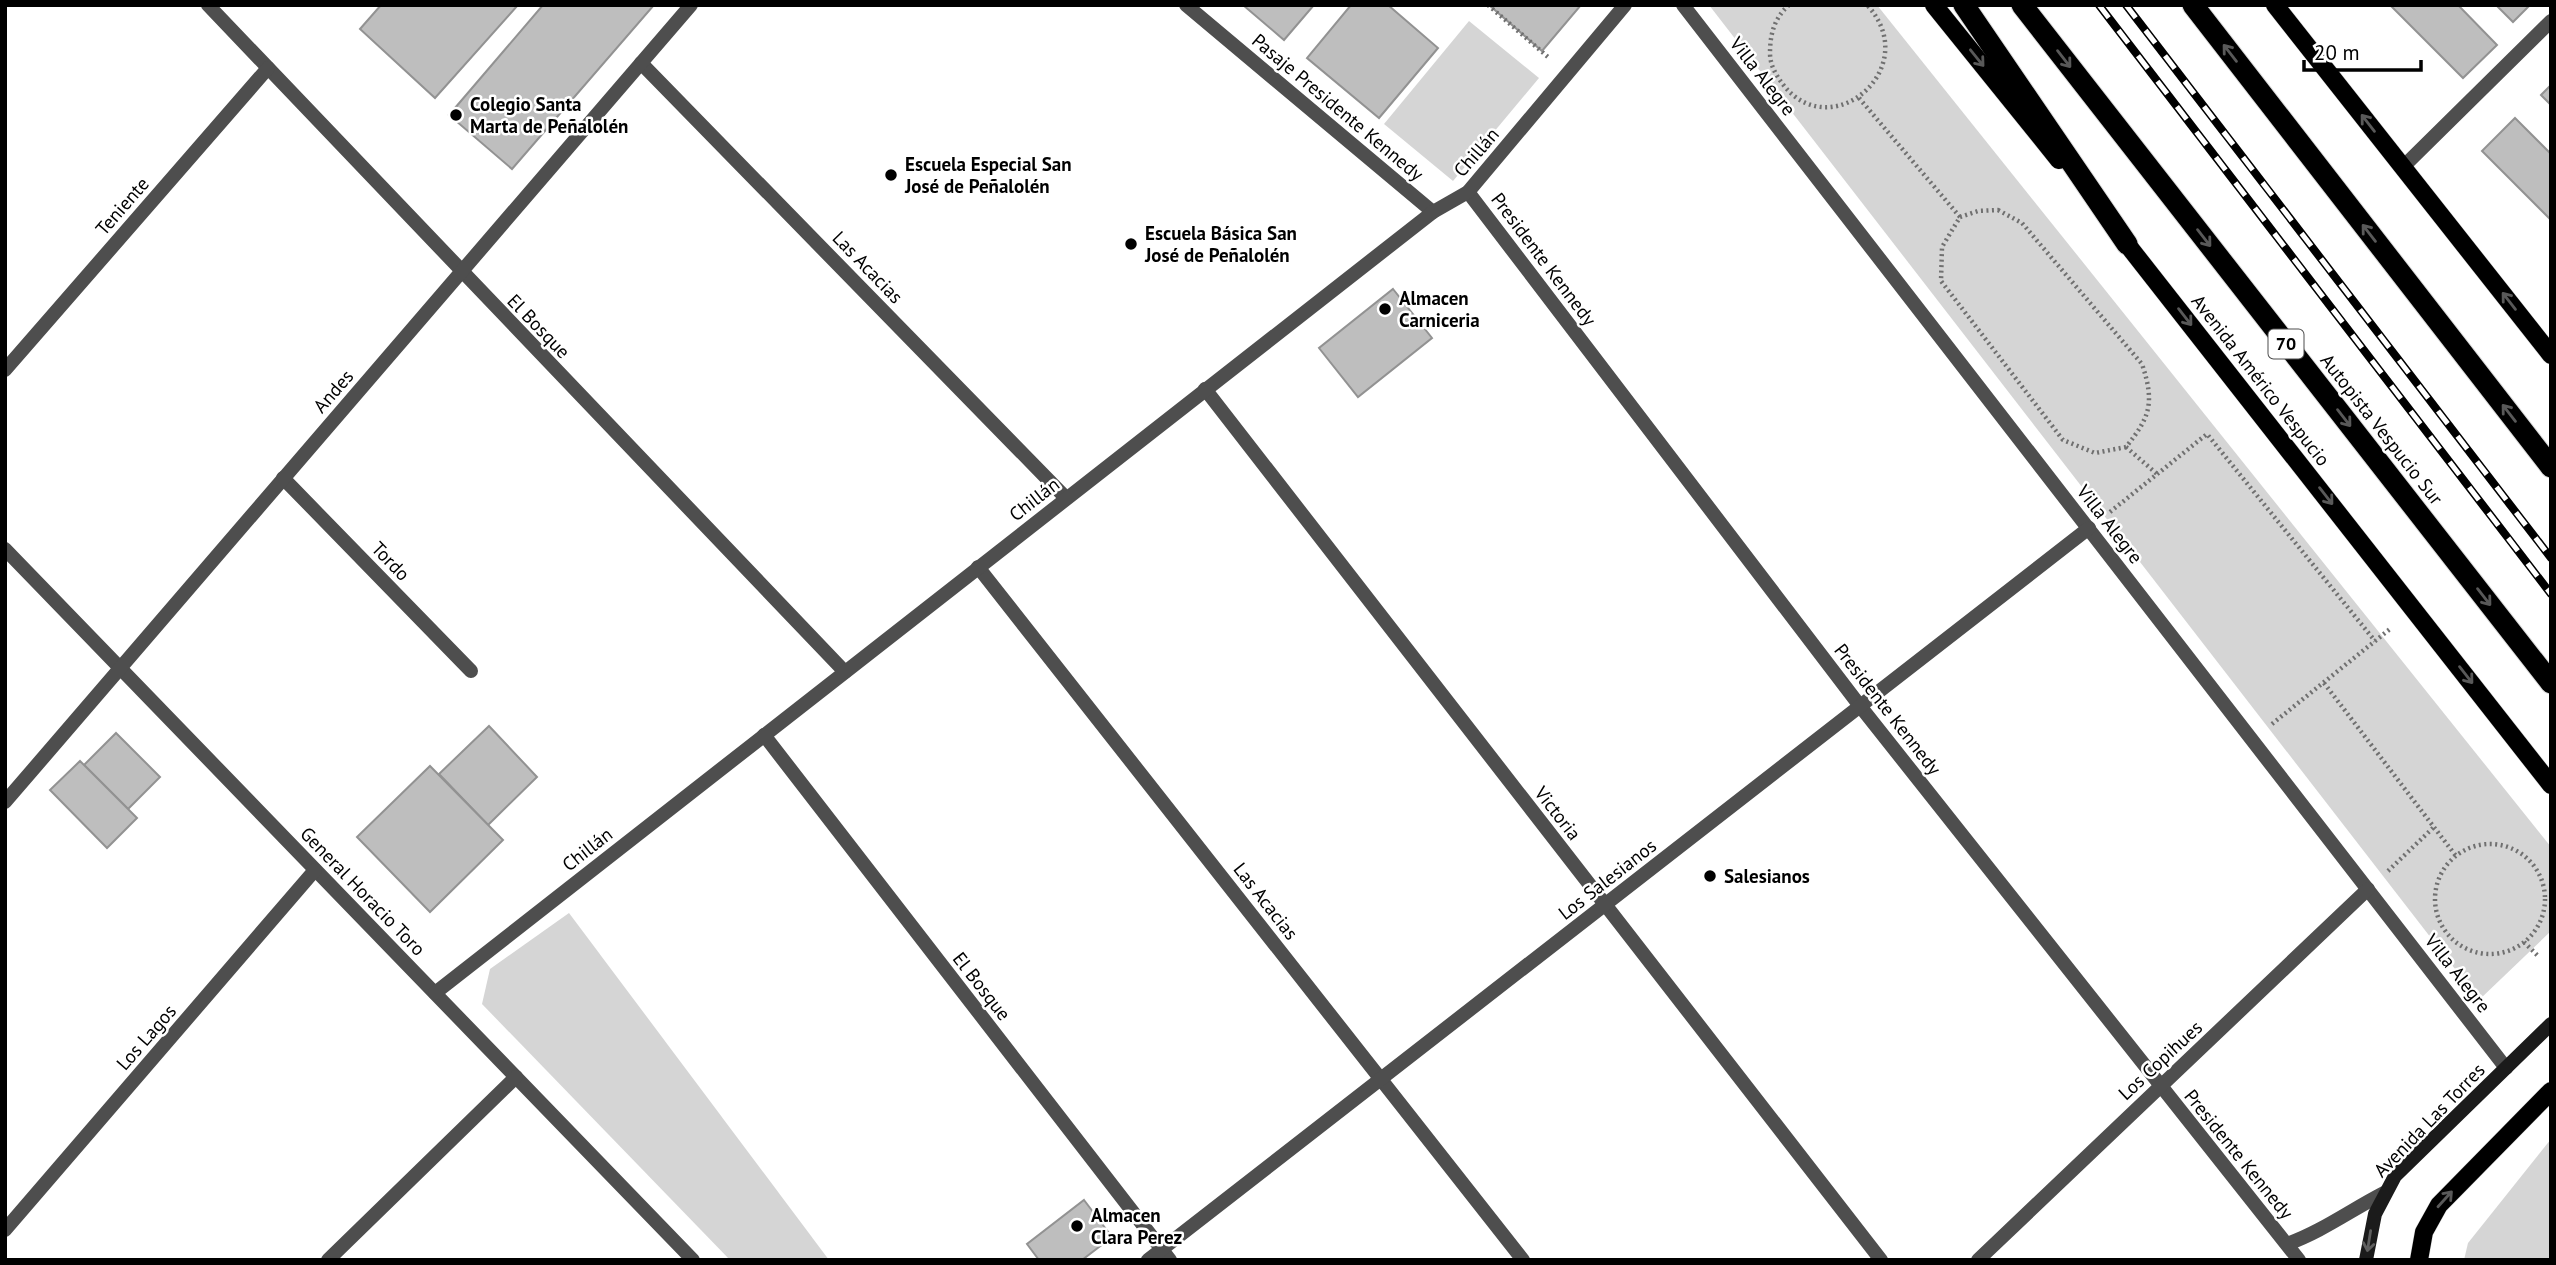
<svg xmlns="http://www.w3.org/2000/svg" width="2556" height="1265" font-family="'PT Sans',sans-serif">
	<rect width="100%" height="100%" fill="#fff"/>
	<g fill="#d5d5d5">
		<path d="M1709,5H1877L2551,847V931L2479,1000Z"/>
		<path d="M1469,21L1539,78L1453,181L1384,124Z"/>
		<path d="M569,913L829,1260H730L482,1004L490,969Z"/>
		<path d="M2551,1139V1260H2464L2468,1243Z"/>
	</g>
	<g fill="#bebebe" stroke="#929292" stroke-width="2">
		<path d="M381,5H518L435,98L360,29Z"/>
		<path d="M543,5H654L512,169L449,115Z"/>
		<path d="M1243,5H1314L1284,40Z"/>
		<path d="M1351,5H1388L1438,48L1379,118L1307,58Z"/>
		<path d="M1489,5H1581L1542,51Z"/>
		<path d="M2390,5H2458L2497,45L2463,78Z"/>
		<path d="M2496,5H2530L2513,22Z"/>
		<path d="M2551,85V105L2541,95Z"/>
		<path d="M2515,118L2551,154V220L2482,151Z"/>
		<path d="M1393,289L1432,338L1358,397L1319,348Z"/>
		<path d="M489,726L537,777L488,825L439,774Z"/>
		<path d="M116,733L160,777L128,809L84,765Z"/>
		<path d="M80,761L137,818L107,848L50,790Z"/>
		<path d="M430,766L503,840L430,912L357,837Z"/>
		<path d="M1084,1200L1112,1237L1082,1260H1039L1027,1244Z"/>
	</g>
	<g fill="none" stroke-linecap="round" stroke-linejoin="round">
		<defs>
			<g id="primary">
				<path d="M1934,5L2059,160"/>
				<path d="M2275,5L2551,355"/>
				<path d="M2119,234L2551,785"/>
				<path d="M2419,1260L2424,1232L2439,1205L2551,1091"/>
			</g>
			<g id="highway">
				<path d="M1964,5L2127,244"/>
				<path d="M2022,5L2551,683"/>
				<path d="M2193,5L2551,467"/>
			</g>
		</defs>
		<use href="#primary" stroke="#dbdbdb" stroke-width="19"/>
		<use href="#highway" stroke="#dbdbdb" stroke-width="23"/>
		<g stroke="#707070" stroke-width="4.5" stroke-dasharray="2 3.5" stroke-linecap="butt">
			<path d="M1488,5L1548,57"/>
			<path d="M1789,5C1774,18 1770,35 1770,53C1770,66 1777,77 1785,87C1834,145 1924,66 1867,5"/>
			<path d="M1859,98L1960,217"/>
			<path d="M1998,210L2022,223L2142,364C2155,403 2150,417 2126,447L2095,453L2063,440L1941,281L1942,247L1960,217L1978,211Z"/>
			<path d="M2126,447L2157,474"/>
			<path d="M2110,512L2207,434L2375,641"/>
			<path d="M2324,683L2456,856"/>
			<path d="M2272,724L2390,629"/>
			<circle cx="2490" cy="899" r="55"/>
			<path d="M2388,871L2435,826"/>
			<path d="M2524,942L2538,956"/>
		</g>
		<g stroke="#4e4e4e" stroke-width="14">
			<path d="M208,5L845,672"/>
			<path d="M1186,5L1433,212"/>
			<path d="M1683,5L2506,1068"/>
			<path d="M641,63L1066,498"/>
			<path d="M2403,167L2551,21"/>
			<path d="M1468,192L1860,706L2299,1260"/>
			<path d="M5,370L268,68"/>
			<path d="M1205,389L1881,1260"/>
			<path d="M283,478L471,671"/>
			<path d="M5,549L693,1260"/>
			<path d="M978,567L1523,1260"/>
			<path d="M764,735L1170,1260"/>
			<path d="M5,802L691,5"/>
			<path d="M435,993L1433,212L1468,192L1625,5"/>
			<path d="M5,1230L315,870"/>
			<path d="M2287,1244C2321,1232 2351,1210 2384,1193"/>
			<path d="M328,1260L516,1077"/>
			<path d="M1148,1260L2089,528"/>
			<path d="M1978,1260L2368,889"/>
		</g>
		<path stroke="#1b1b1b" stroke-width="14" d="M2366,1260L2375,1214L2395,1176L2551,1024"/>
		<use href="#primary" stroke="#000" stroke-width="18"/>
		<use href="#highway" stroke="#000" stroke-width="21"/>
		<defs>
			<g id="rail">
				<path d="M2099,5L2551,594"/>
				<path d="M2126,5L2551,558"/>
			</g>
		</defs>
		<use href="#rail" stroke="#000" stroke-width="8"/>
		<use href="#rail" stroke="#fff" stroke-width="5" stroke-dasharray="16" stroke-linecap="butt"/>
	</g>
	<defs><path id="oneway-shaft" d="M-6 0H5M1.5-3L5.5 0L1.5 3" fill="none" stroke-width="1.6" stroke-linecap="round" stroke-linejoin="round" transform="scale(1.75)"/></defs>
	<g stroke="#595959">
		<use href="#oneway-shaft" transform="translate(2230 53) rotate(-128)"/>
		<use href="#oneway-shaft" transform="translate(1977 58) rotate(51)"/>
		<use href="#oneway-shaft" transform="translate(2064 59) rotate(52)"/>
		<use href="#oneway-shaft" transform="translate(2368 123) rotate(-128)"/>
		<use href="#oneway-shaft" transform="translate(2369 233) rotate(-128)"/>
		<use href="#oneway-shaft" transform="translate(2204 238) rotate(52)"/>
		<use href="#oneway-shaft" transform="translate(2509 301) rotate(-128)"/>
		<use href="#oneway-shaft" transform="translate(2185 317) rotate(52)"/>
		<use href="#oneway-shaft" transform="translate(2509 413) rotate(-128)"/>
		<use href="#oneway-shaft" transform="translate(2344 418) rotate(52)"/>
		<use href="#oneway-shaft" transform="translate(2326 496) rotate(52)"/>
		<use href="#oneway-shaft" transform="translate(2484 597) rotate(52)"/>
		<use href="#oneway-shaft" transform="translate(2466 675) rotate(52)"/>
		<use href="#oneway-shaft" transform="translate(2445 1199) rotate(-48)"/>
	</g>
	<use stroke="#5f5f5f" href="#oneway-shaft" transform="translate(2369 1241) rotate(99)"/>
	<g fill="#000" stroke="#fff" stroke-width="2.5">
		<circle cx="456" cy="115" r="7"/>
		<circle cx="891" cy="175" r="7"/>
		<circle cx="1131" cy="244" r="7"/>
		<circle cx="1385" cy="309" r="7"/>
		<circle cx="1710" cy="876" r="7"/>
		<circle cx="1077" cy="1226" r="7"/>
	</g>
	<g text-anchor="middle" stroke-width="5" stroke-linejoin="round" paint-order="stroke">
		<rect fill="#fff" stroke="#4c4c4c" stroke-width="2" x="2268.5" y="329.5" width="35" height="29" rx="5"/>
		<g font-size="18" font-weight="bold" fill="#000">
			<text x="2286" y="350">70</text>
		</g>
		<g font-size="19" fill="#000" stroke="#fff">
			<text transform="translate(1763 76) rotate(52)" y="7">Villa Alegre</text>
			<text transform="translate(1338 107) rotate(40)" y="7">Pasaje Presidente Kennedy</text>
			<text transform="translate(1476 152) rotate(-49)" y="7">Chillán</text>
			<text transform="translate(122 206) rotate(-49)" y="7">Teniente</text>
			<text transform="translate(1544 259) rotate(53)" y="7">Presidente Kennedy</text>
			<text transform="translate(868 267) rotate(46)" y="7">Las Acacias</text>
			<text transform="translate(539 326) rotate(46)" y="7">El Bosque</text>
			<text transform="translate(2261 380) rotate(52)" y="7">Avenida Américo Vespucio</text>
			<text transform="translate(333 391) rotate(-49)" y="7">Andes</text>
			<text transform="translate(2382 429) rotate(52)" y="7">Autopista Vespucio Sur</text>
			<text transform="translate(1034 499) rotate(-38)" y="7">Chillán</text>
			<text transform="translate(2110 524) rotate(52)" y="7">Villa Alegre</text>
			<text transform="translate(391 561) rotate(46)" y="7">Tordo</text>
			<text transform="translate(1888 709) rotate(52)" y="7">Presidente Kennedy</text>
			<text transform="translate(1558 813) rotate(52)" y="7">Victoria</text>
			<text transform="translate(587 849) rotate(-38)" y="7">Chillán</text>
			<text transform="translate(1607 879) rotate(-38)" y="7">Los Salesianos</text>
			<text transform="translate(363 891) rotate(46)" y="7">General Horacio Toro</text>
			<text transform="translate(1266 901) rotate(52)" y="7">Las Acacias</text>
			<text transform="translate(2458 973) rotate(52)" y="7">Villa Alegre</text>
			<text transform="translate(982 986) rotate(52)" y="7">El Bosque</text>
			<text transform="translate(146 1037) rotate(-49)" y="7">Los Lagos</text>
			<text transform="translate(2160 1060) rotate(-43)" y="7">Los Copihues</text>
			<text transform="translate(2429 1120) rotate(-46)" y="7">Avenida Las Torres</text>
			<text transform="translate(2239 1154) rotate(51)" y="7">Presidente Kennedy</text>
		</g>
		<g font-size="19" font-weight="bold" fill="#000" stroke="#fff" text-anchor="start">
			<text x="470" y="111">Colegio Santa<tspan x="470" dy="22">Marta de Peñalolén</tspan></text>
			<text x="905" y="171">Escuela Especial San<tspan x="905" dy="22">José de Peñalolén</tspan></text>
			<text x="1145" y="240">Escuela Básica San<tspan x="1145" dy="22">José de Peñalolén</tspan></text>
			<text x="1399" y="305">Almacen<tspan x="1399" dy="22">Carniceria</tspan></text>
			<text x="1724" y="883">Salesianos</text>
			<text x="1091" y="1222">Almacen<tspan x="1091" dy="22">Clara Perez</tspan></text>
		</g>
	</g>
	<rect width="2556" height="1265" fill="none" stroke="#000000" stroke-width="14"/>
	<path d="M2304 60v10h117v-10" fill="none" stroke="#000000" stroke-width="3.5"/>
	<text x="2314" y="60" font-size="21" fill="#000000" stroke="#ffffff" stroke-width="5" paint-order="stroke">20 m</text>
</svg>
